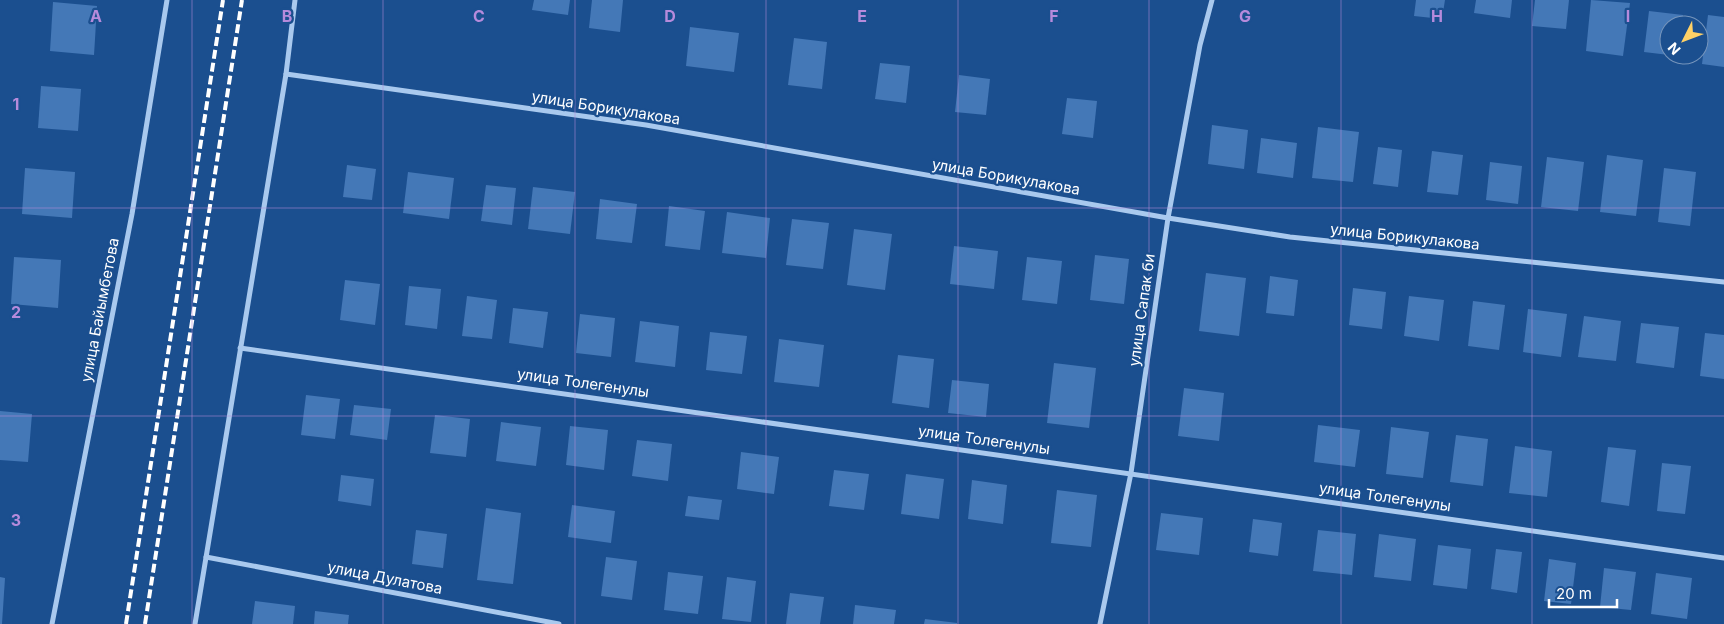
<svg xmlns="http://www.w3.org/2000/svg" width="1724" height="624" font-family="Inter,sans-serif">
	<rect width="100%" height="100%" fill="#1b4f8f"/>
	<g fill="#4478b7">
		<path d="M534,0H570L568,15L532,10Z"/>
		<path d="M592,0H623L620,32L589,28Z"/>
		<path d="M1416,0H1445L1442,19L1414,16Z"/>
		<path d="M1476,0H1512L1510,18L1474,13Z"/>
		<path d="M1535,0H1569L1566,29L1532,26Z"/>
		<path d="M1591,0L1630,3L1623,56L1586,51Z"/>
		<path d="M53,2L97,6L94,55L50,51Z"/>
		<path d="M1649,11L1683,15L1682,25H1669V55L1644,52Z"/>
		<path d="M1708,15L1724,17V67L1702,64Z"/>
		<path d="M690,27L739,33L734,72L686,66Z"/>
		<path d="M794,38L827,42L822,89L788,85Z"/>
		<path d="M880,63L910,66L906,103L875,99Z"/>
		<path d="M959,75L990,79L986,115L955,112Z"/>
		<path d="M41,86L81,89L78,131L38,128Z"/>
		<path d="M1067,98L1097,101L1093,138L1062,134Z"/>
		<path d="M1212,125L1248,130L1244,169L1208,164Z"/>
		<path d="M1318,127L1359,132L1353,182L1312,178Z"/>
		<path d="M1261,138L1297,143L1293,178L1257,173Z"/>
		<path d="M1378,147L1402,150L1398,187L1373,184Z"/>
		<path d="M1432,151L1463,155L1458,195L1427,192Z"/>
		<path d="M1607,155L1643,160L1636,216L1600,212Z"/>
		<path d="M1547,157L1584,162L1578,211L1541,207Z"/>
		<path d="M1490,162L1522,166L1518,204L1486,200Z"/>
		<path d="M347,165L376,169L372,200L343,197Z"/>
		<path d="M25,168L75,172L72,218L22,214Z"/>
		<path d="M1664,168L1696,172L1690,226L1658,222Z"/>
		<path d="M408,172L454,178L449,219L403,213Z"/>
		<path d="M486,185L516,188L512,225L481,221Z"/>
		<path d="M533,187L575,192L570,234L528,229Z"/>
		<path d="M600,199L637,204L632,243L596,239Z"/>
		<path d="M669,206L705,211L700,250L665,246Z"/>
		<path d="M727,212L770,218L766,258L722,253Z"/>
		<path d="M792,219L829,223L823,269L786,265Z"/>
		<path d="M854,229L892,234L885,290L847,285Z"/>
		<path d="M954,246L998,251L994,289L950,284Z"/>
		<path d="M1095,255L1129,259L1124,304L1090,300Z"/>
		<path d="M14,257L61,260L58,308L11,304Z"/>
		<path d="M1027,257L1062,261L1057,304L1022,300Z"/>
		<path d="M1206,273L1246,278L1239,336L1199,331Z"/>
		<path d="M1270,276L1298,280L1294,316L1266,313Z"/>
		<path d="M345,280L380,284L375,325L340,320Z"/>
		<path d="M409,286L441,289L437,329L405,325Z"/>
		<path d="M1353,288L1386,292L1382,329L1349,325Z"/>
		<path d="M467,296L497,300L492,339L462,336Z"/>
		<path d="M1409,296L1444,300L1439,341L1404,336Z"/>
		<path d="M1473,301L1505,305L1499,350L1468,346Z"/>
		<path d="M513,308L548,312L543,348L509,343Z"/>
		<path d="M1528,309L1567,314L1561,357L1523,352Z"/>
		<path d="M580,314L615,318L611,357L576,353Z"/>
		<path d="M1584,316L1621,321L1616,361L1578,357Z"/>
		<path d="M640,321L679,326L675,367L635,362Z"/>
		<path d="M1641,323L1679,327L1674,368L1636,363Z"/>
		<path d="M710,332L747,336L742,374L706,370Z"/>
		<path d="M1705,333L1724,335V379L1700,376Z"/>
		<path d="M779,339L824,345L819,387L774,382Z"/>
		<path d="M898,355L934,359L929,408L892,403Z"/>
		<path d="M1054,363L1096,368L1089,428L1047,423Z"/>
		<path d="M952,380L989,384L986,417L948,413Z"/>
		<path d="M1184,388L1224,393L1219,441L1178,436Z"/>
		<path d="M306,395L340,399L335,439L301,435Z"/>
		<path d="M354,405L391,409L387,440L350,435Z"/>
		<path d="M0,411L32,414L28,462L0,460Z"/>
		<path d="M435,415L470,419L466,457L430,453Z"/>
		<path d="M501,422L541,427L536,466L496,461Z"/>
		<path d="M1318,425L1360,430L1355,467L1314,462Z"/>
		<path d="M570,426L608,430L604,470L566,465Z"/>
		<path d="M1391,427L1429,432L1423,478L1386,474Z"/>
		<path d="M1456,435L1488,439L1483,486L1450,482Z"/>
		<path d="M637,440L672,444L668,481L632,476Z"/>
		<path d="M1515,446L1552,451L1547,497L1509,493Z"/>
		<path d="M1608,447L1636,450L1629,506L1601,502Z"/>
		<path d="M741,452L779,457L774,494L737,489Z"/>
		<path d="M1662,463L1691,466L1685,514L1657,511Z"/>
		<path d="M834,470L869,474L864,510L829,506Z"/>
		<path d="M906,474L944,479L939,519L901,514Z"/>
		<path d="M341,475L374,479L371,506L338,501Z"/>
		<path d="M972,480L1007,485L1003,524L968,519Z"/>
		<path d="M1057,490L1097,495L1091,547L1051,543Z"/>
		<path d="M688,496L722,500L719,520L685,516Z"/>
		<path d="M572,505L615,511L611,543L568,537Z"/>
		<path d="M486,508L521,513L513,584L477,580Z"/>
		<path d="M1161,513L1203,518L1199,555L1156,550Z"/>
		<path d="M1253,519L1282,523L1278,556L1249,552Z"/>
		<path d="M416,530L447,534L443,568L412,564Z"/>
		<path d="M1318,530L1356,534L1352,575L1313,571Z"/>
		<path d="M1379,534L1416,539L1411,581L1374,577Z"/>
		<path d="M1438,545L1471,549L1467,589L1433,585Z"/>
		<path d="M1496,549L1522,552L1517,593L1491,589Z"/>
		<path d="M606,557L637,561L632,600L601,596Z"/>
		<path d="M1549,559L1576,563L1571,604L1544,601Z"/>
		<path d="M1604,568L1636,572L1631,610L1600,607Z"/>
		<path d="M668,572L703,576L698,614L664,610Z"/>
		<path d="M1656,573L1692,578L1687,619L1651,614Z"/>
		<path d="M0,577L5,578L2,624H0Z"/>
		<path d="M727,577L756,581L751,622L722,619Z"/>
		<path d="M790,593L824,597L820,624H786Z"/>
		<path d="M255,601L295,606L293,624H252Z"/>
		<path d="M855,605L896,610L894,624H853Z"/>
		<path d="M315,611L349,615L348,624H314Z"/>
		<path d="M925,619L957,623V624H924Z"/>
	</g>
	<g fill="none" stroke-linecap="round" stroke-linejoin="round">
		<g stroke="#a9c9ee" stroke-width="5">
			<path d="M286,74L646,125L1168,218L1290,237L1724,282"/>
			<path d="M240,348L1724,558"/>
			<path d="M206,557L559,624"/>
			<path d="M52,624L132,214L167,0"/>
			<path d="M195,624L286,74L295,0"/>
			<path d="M1100,624L1131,473L1168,218L1200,45L1212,0"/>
		</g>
		<g stroke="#fff" stroke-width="4" stroke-dasharray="9 4" stroke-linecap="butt">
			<path d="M126,624L223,0"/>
			<path d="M145,624L242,0"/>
		</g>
	</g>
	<path fill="none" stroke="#b68bdc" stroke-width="1" stroke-opacity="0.55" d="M192,0V624M383,0V624M575,0V624M766,0V624M958,0V624M1149,0V624M1341,0V624M1532,0V624M0,208H1724M0,416H1724"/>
	<g text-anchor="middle" stroke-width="4.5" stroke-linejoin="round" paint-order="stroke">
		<g font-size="15" fill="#fff" stroke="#1b4f8f">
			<text transform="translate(606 108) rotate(9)" y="5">улица Борикулакова</text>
			<text transform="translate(1006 177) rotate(10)" y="5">улица Борикулакова</text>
			<text transform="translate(1405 237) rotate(6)" y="5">улица Борикулакова</text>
			<text transform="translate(100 310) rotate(-79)" y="5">улица Байымбетова</text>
			<text transform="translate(1142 310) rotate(-82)" y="5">улица Сапак би</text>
			<text transform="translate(583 383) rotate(8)" y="5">улица Толегенулы</text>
			<text transform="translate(984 440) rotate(8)" y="5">улица Толегенулы</text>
			<text transform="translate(1385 497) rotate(8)" y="5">улица Толегенулы</text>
			<text transform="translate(385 578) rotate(11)" y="5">улица Дулатова</text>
		</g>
	</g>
	<g font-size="16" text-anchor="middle" font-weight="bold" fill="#b68bdc" stroke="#1b4f8f" stroke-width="4.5" stroke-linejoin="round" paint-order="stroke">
		<text x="96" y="22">A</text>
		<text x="287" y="22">B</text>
		<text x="479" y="22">C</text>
		<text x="670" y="22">D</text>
		<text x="862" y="22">E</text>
		<text x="1054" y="22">F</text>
		<text x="1245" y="22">G</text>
		<text x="1437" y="22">H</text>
		<text x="1628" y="22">I</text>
		<text x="16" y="110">1</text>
		<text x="16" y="318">2</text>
		<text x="16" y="526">3</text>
	</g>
	<g transform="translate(1684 40) rotate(228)"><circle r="24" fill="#1b4f8f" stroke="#7695bc"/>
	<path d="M0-4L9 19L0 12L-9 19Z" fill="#ffd166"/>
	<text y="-8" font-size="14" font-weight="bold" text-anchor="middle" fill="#ffffff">N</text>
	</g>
	<path d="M1549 599v8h68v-8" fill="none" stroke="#ffffff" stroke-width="2.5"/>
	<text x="1556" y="599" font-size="15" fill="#ffffff" stroke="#1b4f8f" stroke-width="4" paint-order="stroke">20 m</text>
</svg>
